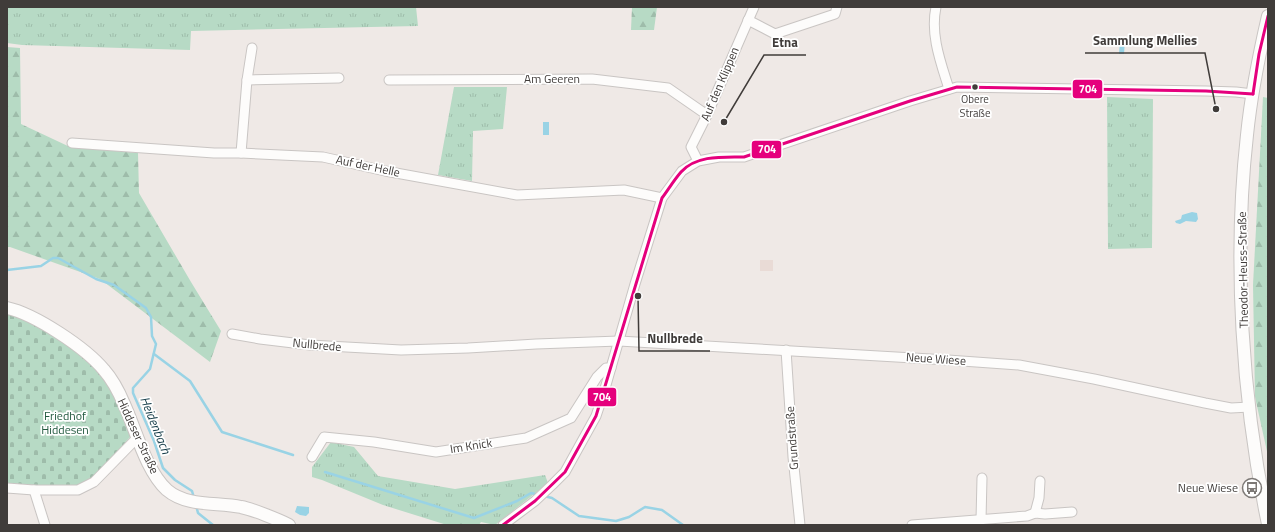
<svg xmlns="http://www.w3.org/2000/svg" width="1275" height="532" font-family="'Titillium Web',sans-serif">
	<defs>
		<pattern id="grass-tufts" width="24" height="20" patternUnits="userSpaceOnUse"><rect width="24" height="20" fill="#b7dac5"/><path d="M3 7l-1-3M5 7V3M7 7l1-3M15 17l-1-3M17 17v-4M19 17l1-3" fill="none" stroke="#9ebcaa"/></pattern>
		<pattern id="forest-firs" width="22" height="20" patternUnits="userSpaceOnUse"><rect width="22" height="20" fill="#b7dac5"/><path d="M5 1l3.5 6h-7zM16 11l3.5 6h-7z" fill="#9ebcaa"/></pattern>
		<pattern id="cemetery-stones" width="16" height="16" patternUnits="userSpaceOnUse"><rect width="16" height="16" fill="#b7dac5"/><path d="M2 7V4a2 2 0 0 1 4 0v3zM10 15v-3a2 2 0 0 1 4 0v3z" fill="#9ebcaa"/></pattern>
	</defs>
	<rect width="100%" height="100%" fill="#efe9e6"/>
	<rect fill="#e9dbd6" x="760" y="260" width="13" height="11"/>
	<g fill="url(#grass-tufts)">
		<path d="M7,7H416L418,26L191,31L190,50L22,45L7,43Z"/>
		<path d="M454,87H507L503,129L473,131L472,181L438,175Z"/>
		<path d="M1107,97L1153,99L1152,248L1108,249Z"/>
		<path d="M331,442L354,447L378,476L455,489L545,475L548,483L495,525L481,522L479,525H447L383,505L322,480L312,477V467Z"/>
	</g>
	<g fill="url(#forest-firs)">
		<path d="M632,7H657L654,30H631Z"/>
		<path d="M7,47L20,48L21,124L70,147L138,153L139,193L191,282L221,331L210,362L100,279L10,247H7Z"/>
		<path d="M1263,97L1268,98V456L1255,397L1253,285Z"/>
	</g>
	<path fill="url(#cemetery-stones)" d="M7,312L13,313L54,335L89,358L112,388L131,436L92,479L75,488L7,483Z"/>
	<g fill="#99d3e5">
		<path d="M1120,41H1125L1124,54H1119Z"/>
		<rect x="543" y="122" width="6" height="13"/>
		<path d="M1192,212L1197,213L1198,219L1196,222L1186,221L1180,224L1176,223L1175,221L1181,219L1182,215Z"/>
		<path d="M297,506L309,507V513L306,516L300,515L295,512Z"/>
	</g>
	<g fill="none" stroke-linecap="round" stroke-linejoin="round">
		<g stroke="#99d3e5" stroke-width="2.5">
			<path d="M7,270L41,266L53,258H58L96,279L114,285L146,308L151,317L152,336L156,344L150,369L133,388V393L154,441L163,468L175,480L192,491L194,498"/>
			<path d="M154,354L190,381L222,432L293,455"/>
			<path d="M325,472L474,518L517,501L531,493L539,495"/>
			<path d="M544,496L552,498L579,516L616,521L629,517L645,507L662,510L683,525"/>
			<path d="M196,505L198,513L213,525"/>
		</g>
		<defs>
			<g id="street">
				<path d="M936,7C930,35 941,63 949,89"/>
				<path d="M748,20L775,34L835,14L837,7"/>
				<path d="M247,80L339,78"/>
				<path d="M389,80L592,79L668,88L707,115"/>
				<path d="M72,143L214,153H241L323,157L385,171L517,195L624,190L662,198"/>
				<path d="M241,153L247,80L252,48"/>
				<path d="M698,161L691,147L707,115L754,7"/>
				<path d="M232,334L260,339L310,345L401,350L468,348L536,344L619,341L948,360L1019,365L1094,379L1205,403L1231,408L1250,407"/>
				<path d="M786,350L793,457L800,525"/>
				<path d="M312,457L324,437L374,442L436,452L526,438L571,418L597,377L606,368H611"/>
				<path d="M7,488L34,490H78L94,482L138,437"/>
				<path d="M34,490L45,525"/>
				<path d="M1035,513L1039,498L1040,481"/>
				<path d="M981,520L982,478"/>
				<path d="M503,525L535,501L552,485L565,472L596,416L604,392L635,284L662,198L682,171L698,161L719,157H744L910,101L957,87L1206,91L1236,92L1253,94"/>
				<path d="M912,525L1027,516L1035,513L1045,514L1072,512"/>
			</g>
			<g id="secondary">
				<path d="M1268,16C1259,55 1251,95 1247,135C1233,260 1242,401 1268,524"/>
				<path d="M7,308C35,314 86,348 104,370C112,379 119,392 124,404C136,430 146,471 167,490C187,507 217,502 241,507C252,509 279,520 289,525"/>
			</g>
		</defs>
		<use href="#street" stroke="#c9c5c3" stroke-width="11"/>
		<use href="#secondary" stroke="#c9c5c3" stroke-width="14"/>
		<use href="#street" stroke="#fdfcfb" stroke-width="9"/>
		<use href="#secondary" stroke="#fdfcfb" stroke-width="12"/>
		<defs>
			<g id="bus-1">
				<path d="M1253,94L1259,54L1268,16"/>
				<path d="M503,525L535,501L565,472L596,416L662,198C668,190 674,180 681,172C696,155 723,157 744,157L910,101L957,87L1206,91L1253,94"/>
			</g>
		</defs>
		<use href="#bus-1" stroke="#fff" stroke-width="6"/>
		<use href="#bus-1" stroke="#e5007d" stroke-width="3"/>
	</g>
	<defs>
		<symbol id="bus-ring" viewBox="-11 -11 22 22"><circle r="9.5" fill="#fff" stroke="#7d7976" stroke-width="1.5"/><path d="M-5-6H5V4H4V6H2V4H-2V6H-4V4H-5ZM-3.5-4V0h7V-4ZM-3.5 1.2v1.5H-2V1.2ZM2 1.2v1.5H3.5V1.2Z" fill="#7d7976"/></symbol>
	</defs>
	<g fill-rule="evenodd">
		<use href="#bus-ring" x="1241" y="477" width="22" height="22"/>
	</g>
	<circle fill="#403c3a" stroke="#fff" stroke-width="1.5" cx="975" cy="87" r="3.5"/>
	<g text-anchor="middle" stroke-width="3.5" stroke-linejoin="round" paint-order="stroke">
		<g font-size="11" fill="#403c3a" stroke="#fff">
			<text x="975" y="103">Obere<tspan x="975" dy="14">Straße</tspan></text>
		</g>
		<g font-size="12" fill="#403c3a" stroke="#fff">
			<text x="552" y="83">Am Geeren</text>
			<text transform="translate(720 84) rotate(-67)" y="4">Auf den Klippen</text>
			<text transform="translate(368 166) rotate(12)" y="4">Auf der Helle</text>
			<text transform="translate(1243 270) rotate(-91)" y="4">Theodor-Heuss-Straße</text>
			<text transform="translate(317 345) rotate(5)" y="4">Nullbrede</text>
			<text transform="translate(936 359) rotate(4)" y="4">Neue Wiese</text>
			<text transform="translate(138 436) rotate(65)" y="4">Hiddeser Straße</text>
			<text transform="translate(792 438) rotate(-94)" y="4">Grundstraße</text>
			<text transform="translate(471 446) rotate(-9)" y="4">Im Knick</text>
		</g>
		<g font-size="12" fill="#22593f" stroke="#fff">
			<text x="65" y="420">Friedhof<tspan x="65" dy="14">Hiddesen</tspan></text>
		</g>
		<g font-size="12" fill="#403c3a" stroke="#fff" text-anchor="end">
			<text x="1238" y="492">Neue Wiese</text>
		</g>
		<g font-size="13" font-style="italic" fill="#123a46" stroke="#fff">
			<text transform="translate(156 425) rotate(68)" y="5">Heidenbach</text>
		</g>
	</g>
	<path fill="none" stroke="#403c3a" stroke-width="1.5" d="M1216 109L1205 53H1085M724 122L764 55H806M638 296L639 351H710"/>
	<g fill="#403c3a" stroke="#fff" stroke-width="1.5">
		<circle cx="1216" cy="109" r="4"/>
		<circle cx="724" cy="122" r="4"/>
		<circle cx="638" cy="296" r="4"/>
	</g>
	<g font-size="13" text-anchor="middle" font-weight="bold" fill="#403c3a" stroke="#fff" stroke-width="3.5" stroke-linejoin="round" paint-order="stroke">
		<text x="1145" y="45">Sammlung Mellies</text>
		<text x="785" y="47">Etna</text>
		<text x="675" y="343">Nullbrede</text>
	</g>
	<g stroke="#fff" stroke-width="1.5">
		<rect x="1072" y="79" width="31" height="20" rx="4" fill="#e5007d"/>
		<rect x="751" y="140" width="31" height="19" rx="4" fill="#e5007d"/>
		<rect x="587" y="387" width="30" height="20" rx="4" fill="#e5007d"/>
	</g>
	<g font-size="11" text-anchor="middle" font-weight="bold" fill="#fff">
		<text x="1088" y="93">704</text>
		<text x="767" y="153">704</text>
		<text x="602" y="401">704</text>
	</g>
	<rect width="1275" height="532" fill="none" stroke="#403c3a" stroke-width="16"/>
</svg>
